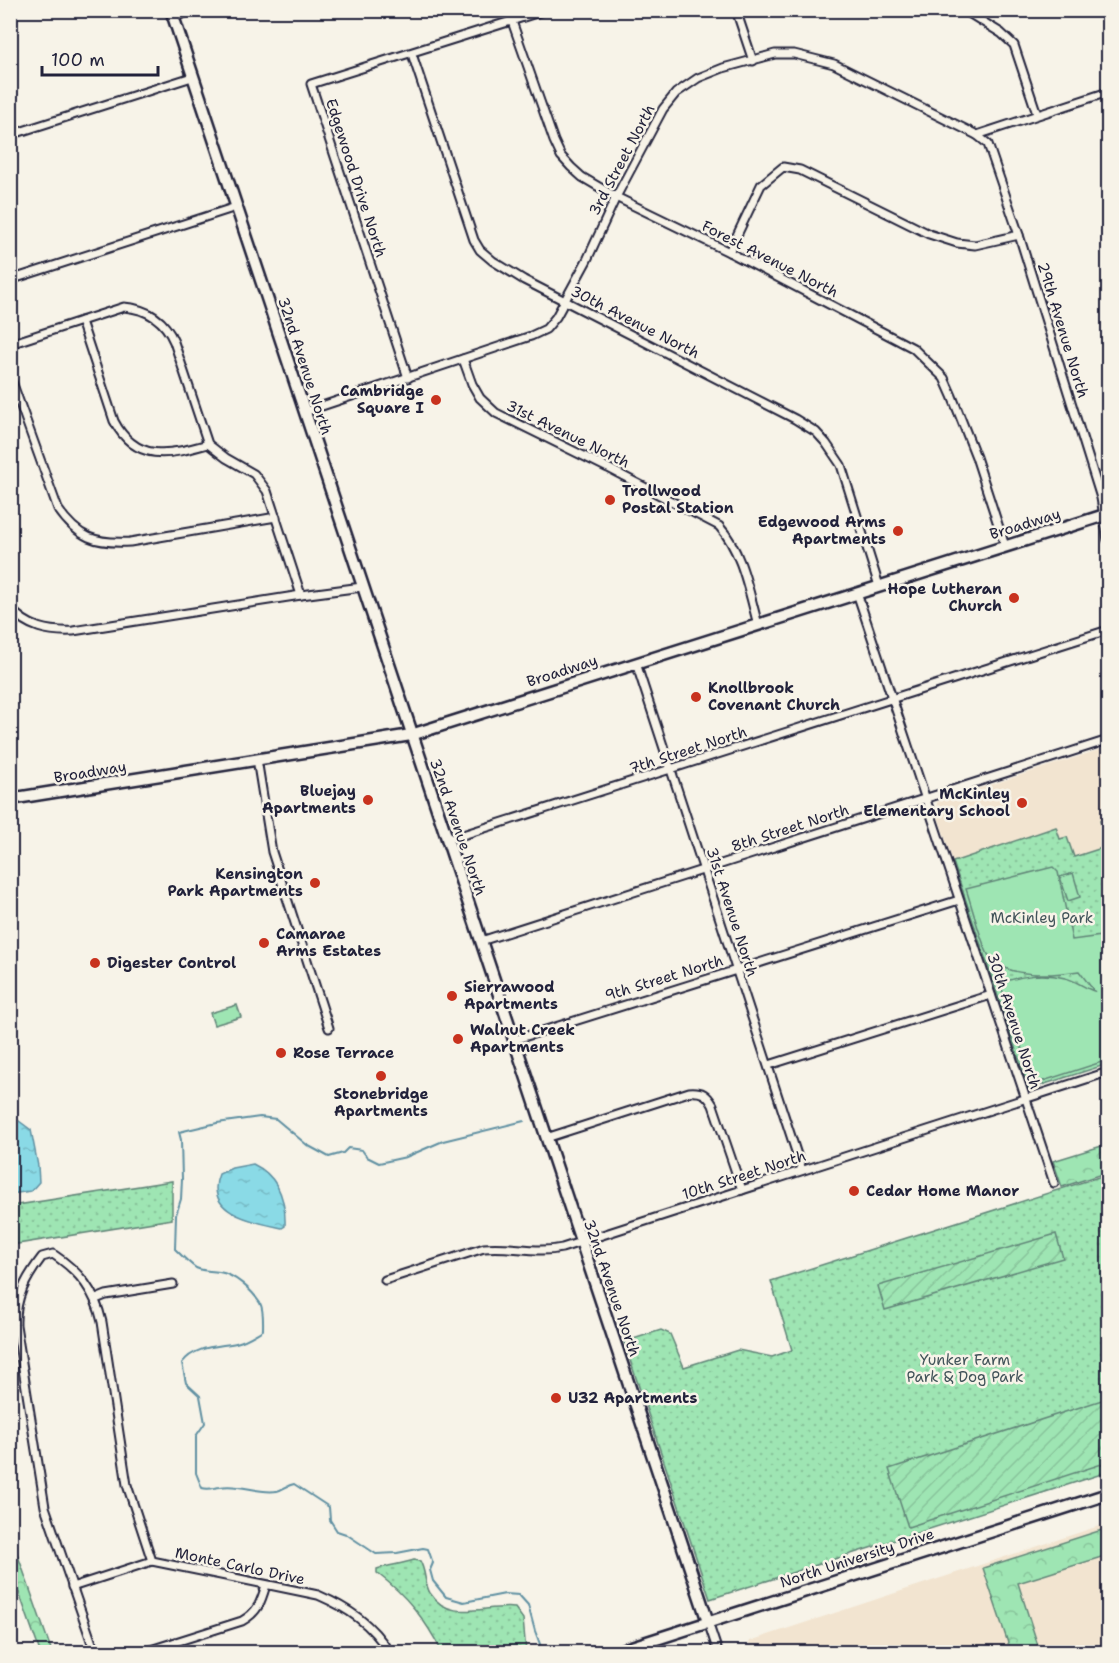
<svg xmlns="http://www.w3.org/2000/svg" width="1119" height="1663" font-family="'Shantell Sans',sans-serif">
	<defs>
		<pattern id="grass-dots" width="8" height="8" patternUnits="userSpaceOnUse" patternTransform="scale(1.5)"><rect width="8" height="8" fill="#9ee5b3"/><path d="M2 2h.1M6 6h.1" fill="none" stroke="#88c49b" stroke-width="1.8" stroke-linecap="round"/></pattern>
		<pattern id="forest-crowns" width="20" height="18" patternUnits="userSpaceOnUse" patternTransform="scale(1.5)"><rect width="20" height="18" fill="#9ee5b3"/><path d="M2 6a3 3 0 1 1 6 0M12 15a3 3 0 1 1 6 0" fill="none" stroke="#88c49b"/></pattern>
		<pattern id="garden-furrows" width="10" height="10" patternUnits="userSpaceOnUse" patternTransform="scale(1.5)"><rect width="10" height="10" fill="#9ee5b3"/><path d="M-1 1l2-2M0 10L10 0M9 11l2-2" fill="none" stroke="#88c49b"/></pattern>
		<pattern id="water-ripples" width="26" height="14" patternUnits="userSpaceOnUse" patternTransform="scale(1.5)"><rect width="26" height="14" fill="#8adae6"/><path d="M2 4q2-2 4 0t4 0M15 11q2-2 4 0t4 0" fill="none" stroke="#77bbc6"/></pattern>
	</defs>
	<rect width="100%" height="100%" fill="#f7f3e8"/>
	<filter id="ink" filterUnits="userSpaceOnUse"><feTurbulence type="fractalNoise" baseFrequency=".0167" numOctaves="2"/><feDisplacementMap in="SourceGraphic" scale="12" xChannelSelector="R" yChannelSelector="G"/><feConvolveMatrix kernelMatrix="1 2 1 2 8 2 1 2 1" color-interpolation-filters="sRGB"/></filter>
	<g filter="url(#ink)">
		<g fill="#f2e4d0">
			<path d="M1108,747V818L1100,822L1108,846L1074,857L1067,837L1060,839L1055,827L953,862L936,810L937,802Z"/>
			<path d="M1108,1523V1652H745L750,1641Z"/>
		</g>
		<g fill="url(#grass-dots)" stroke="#608477" stroke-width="1.5">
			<path d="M1108,818V1064L1029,1089L953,862L1056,827L1060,839L1067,837L1074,857L1108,846L1100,821Z"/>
			<path d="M1108,1174V1472L710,1599L624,1342L661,1330L670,1334L684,1367L738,1350L772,1357L792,1350L771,1281Z"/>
			<path d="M172,1181V1219L11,1245V1206Z"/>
			<path d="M414,1560L420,1561C426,1571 424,1583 430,1593C450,1624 486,1604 515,1608L523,1619L526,1652H442C425,1619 407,1596 377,1573V1569C388,1565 402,1564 414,1560Z"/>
		</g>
		<g fill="url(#forest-crowns)" stroke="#608477" stroke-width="1.5">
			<path d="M1108,1144V1172L1062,1187L1053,1161Z"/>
			<path d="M1108,1528V1555L1018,1583L1040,1652H1011L983,1568Z"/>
			<path d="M11,1536L52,1652H40L11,1570Z"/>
		</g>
		<g fill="url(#garden-furrows)" stroke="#608477" stroke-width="1.5">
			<path d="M1056,1234L1063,1258L885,1310L878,1286Z"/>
			<path d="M1108,1398V1462L908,1527L889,1469Z"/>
		</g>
		<g fill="#9ee5b3" stroke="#608477" stroke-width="1.5">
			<path d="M1053,867L1058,872L1072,940L1101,936V930L1108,929V1060L1037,1083L1032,1079L1000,983C1021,976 1042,972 1065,978C1075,980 1085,988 1094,991L1079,971C1054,975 1006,979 989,956C982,946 971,903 966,889Z"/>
			<path d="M1073,873L1080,897L1068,901L1060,877Z"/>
			<path d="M237,1005L241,1017L214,1025L210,1013Z"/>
		</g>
		<g fill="url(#water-ripples)" stroke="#6090a2" stroke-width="1.5">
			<path d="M11,1115L31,1130L38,1166L39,1182L31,1191L11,1194Z"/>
			<path d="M253,1164C278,1176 286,1200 285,1226L282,1228C255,1222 203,1214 219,1174L232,1168Z"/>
		</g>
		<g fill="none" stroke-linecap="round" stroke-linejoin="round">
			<path stroke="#6090a2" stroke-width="2" d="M524,1121L443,1141L406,1157L379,1163L367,1157L362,1150L348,1148L343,1153L329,1157L307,1145L276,1119L260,1117L217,1123L179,1132L181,1140L182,1179L181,1199L176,1215L175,1249C181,1255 190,1264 196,1268C204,1272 211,1270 219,1272C234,1274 252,1290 260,1303C264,1310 263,1322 263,1330C254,1335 246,1341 236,1343C216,1347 195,1346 182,1363L186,1383L200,1396L205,1423L196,1436V1473L202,1488C209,1490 213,1488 220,1487C240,1483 257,1494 277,1491C283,1490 287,1485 294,1484L329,1507L330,1520L337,1531L346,1534L376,1554L397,1553L423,1548L428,1549L433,1563L430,1570L433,1581L446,1597L464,1602L505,1594L519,1595L528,1605L535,1631L543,1652"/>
			<defs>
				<g id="street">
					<path d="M508,10L554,141L561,156L571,167L582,177L616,197L729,252L913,348L944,378L952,396L976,457L1005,546"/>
					<path d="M736,10L753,61"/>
					<path d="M964,10L1001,33L1014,45L1037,114"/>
					<path d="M173,17L195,10"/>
					<path d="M412,54L474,240L480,250L493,261L524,280L795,419L816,432L826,443L841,465L879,586"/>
					<path d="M10,135L192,77"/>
					<path d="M977,135L988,144L1019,235L1101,498L1108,540"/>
					<path d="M729,252L761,185L783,167L800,170L929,234L957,243L975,245L1019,235"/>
					<path d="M10,280L236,207"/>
					<path d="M81,321L114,421C136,463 169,455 208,444"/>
					<path d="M10,344L124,307C147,309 165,320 174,342L208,444L226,458L254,474L267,491L301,595"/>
					<path d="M463,359L472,384L480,398L496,413L608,468L719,526C742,551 749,592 758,625"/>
					<path d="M10,376L58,509C78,538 96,544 130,542L276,517"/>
					<path d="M408,378L311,84L546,10"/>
					<path d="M304,412L531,336L546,329L556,317L587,260L616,197L663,109L676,93L698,78L723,68L775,54H794L834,64L977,135L1108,92"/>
					<path d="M857,593L1054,1183"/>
					<path d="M10,608C28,628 48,632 73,631L301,595L362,587"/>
					<path d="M636,663L802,1170"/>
					<path d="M257,759L272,852L329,1028"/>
					<path d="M447,840L1108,630"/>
					<path d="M481,941L1108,740"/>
					<path d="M514,1040L959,900"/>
					<path d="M769,1065L991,995"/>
					<path d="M546,1138L689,1092C702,1091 707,1094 713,1105L742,1190"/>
					<path d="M385,1280L484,1248C510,1245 536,1254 562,1248L1108,1072"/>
					<path d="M96,1299L106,1295L173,1284"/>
					<path d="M72,1587L152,1561"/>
					<path d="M708,1622L718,1652"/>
					<path d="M95,1652L45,1507L16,1325C15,1298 26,1278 42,1257L53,1254C80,1272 95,1291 102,1322L127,1485L152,1561L318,1595C348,1608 372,1624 389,1652"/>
					<path d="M144,1652L242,1621C258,1612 261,1602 266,1585"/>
				</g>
				<g id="secondary">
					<path d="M171,10L708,1622"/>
					<path d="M10,799L411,735L1108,514"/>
					<path d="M616,1652L1108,1494"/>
				</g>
			</defs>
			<use href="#street" stroke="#22223b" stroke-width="11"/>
			<use href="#secondary" stroke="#22223b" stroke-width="15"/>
			<use href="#street" stroke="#f7f3e8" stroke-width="7"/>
			<use href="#secondary" stroke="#f7f3e8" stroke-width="10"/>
		</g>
	</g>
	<g fill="#c8321e" stroke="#f7f3e8" stroke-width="2">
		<circle cx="436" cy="400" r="6"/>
		<circle cx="610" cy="500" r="6"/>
		<circle cx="898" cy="531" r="6"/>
		<circle cx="1014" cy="598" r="6"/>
		<circle cx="696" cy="697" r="6"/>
		<circle cx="368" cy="800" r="6"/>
		<circle cx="1022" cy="803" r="6"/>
		<circle cx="315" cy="883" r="6"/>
		<circle cx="264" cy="943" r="6"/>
		<circle cx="95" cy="963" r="6"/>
		<circle cx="452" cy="996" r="6"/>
		<circle cx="458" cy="1039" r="6"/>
		<circle cx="281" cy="1053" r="6"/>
		<circle cx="381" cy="1076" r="6"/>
		<circle cx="854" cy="1191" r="6"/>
		<circle cx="556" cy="1398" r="6"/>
	</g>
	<g text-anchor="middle" stroke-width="5" stroke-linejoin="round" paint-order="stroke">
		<g font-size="15" fill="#22223b" stroke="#f7f3e8">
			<text transform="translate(622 160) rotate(-62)" y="5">3rd Street North</text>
			<text transform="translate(356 178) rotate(72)" y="5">Edgewood Drive North</text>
			<text transform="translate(770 259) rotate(27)" y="5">Forest Avenue North</text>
			<text transform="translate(635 322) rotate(27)" y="5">30th Avenue North</text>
			<text transform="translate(1063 330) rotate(73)" y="5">29th Avenue North</text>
			<text transform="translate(305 366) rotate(72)" y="5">32nd Avenue North</text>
			<text transform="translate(568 434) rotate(26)" y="5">31st Avenue North</text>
			<text transform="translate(1025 524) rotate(-17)" y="5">Broadway</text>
			<text transform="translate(562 671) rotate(-18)" y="5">Broadway</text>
			<text transform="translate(688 750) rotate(-18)" y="5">7th Street North</text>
			<text transform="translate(90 772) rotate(-9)" y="5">Broadway</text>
			<text transform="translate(458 827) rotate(71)" y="5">32nd Avenue North</text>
			<text transform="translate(790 828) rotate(-18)" y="5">8th Street North</text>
			<text transform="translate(732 912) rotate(72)" y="5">31st Avenue North</text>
			<text transform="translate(664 978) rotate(-17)" y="5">9th Street North</text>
			<text transform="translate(1014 1021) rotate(72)" y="5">30th Avenue North</text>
			<text transform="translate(744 1175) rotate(-18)" y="5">10th Street North</text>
			<text transform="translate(612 1288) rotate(71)" y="5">32nd Avenue North</text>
			<text transform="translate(857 1558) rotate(-18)" y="5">North University Drive</text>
			<text transform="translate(240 1566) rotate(12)" y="5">Monte Carlo Drive</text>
		</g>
		<g font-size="15" font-weight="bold" fill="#22223b" stroke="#f7f3e8" text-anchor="start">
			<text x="424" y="396" text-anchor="end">Cambridge<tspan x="424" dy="17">Square I</tspan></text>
			<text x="622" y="496">Trollwood<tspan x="622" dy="17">Postal Station</tspan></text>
			<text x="886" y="527" text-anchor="end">Edgewood Arms<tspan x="886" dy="17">Apartments</tspan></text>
			<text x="1002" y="594" text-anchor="end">Hope Lutheran<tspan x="1002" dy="17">Church</tspan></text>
			<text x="708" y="693">Knollbrook<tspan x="708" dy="17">Covenant Church</tspan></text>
			<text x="356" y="796" text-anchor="end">Bluejay<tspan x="356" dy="17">Apartments</tspan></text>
			<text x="1010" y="799" text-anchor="end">McKinley<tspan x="1010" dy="17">Elementary School</tspan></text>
			<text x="303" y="879" text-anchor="end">Kensington<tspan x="303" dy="17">Park Apartments</tspan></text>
			<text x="276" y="939">Camarae<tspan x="276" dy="17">Arms Estates</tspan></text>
			<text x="107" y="968">Digester Control</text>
			<text x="464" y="992">Sierrawood<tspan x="464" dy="17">Apartments</tspan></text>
			<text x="470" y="1035">Walnut Creek<tspan x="470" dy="17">Apartments</tspan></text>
			<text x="293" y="1058">Rose Terrace</text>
			<text x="381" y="1099" text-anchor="middle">Stonebridge<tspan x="381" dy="17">Apartments</tspan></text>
			<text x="866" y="1196">Cedar Home Manor</text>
			<text x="568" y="1403">U32 Apartments</text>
		</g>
		<g font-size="15" fill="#415359" stroke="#f7f3e8">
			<text x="1042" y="923">McKinley Park</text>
			<text x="965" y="1365">Yunker Farm<tspan x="965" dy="17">Park &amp; Dog Park</tspan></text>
		</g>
	</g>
	<rect width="1119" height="1663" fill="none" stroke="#f7f3e8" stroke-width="36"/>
	<rect x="18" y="18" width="1083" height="1627" fill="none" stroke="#22223b" stroke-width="2" filter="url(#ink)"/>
	<path d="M42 66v9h116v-9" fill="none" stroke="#22223b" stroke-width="3"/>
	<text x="51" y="66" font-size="18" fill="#22223b" stroke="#f7f3e8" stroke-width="4.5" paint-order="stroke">100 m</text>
</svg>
